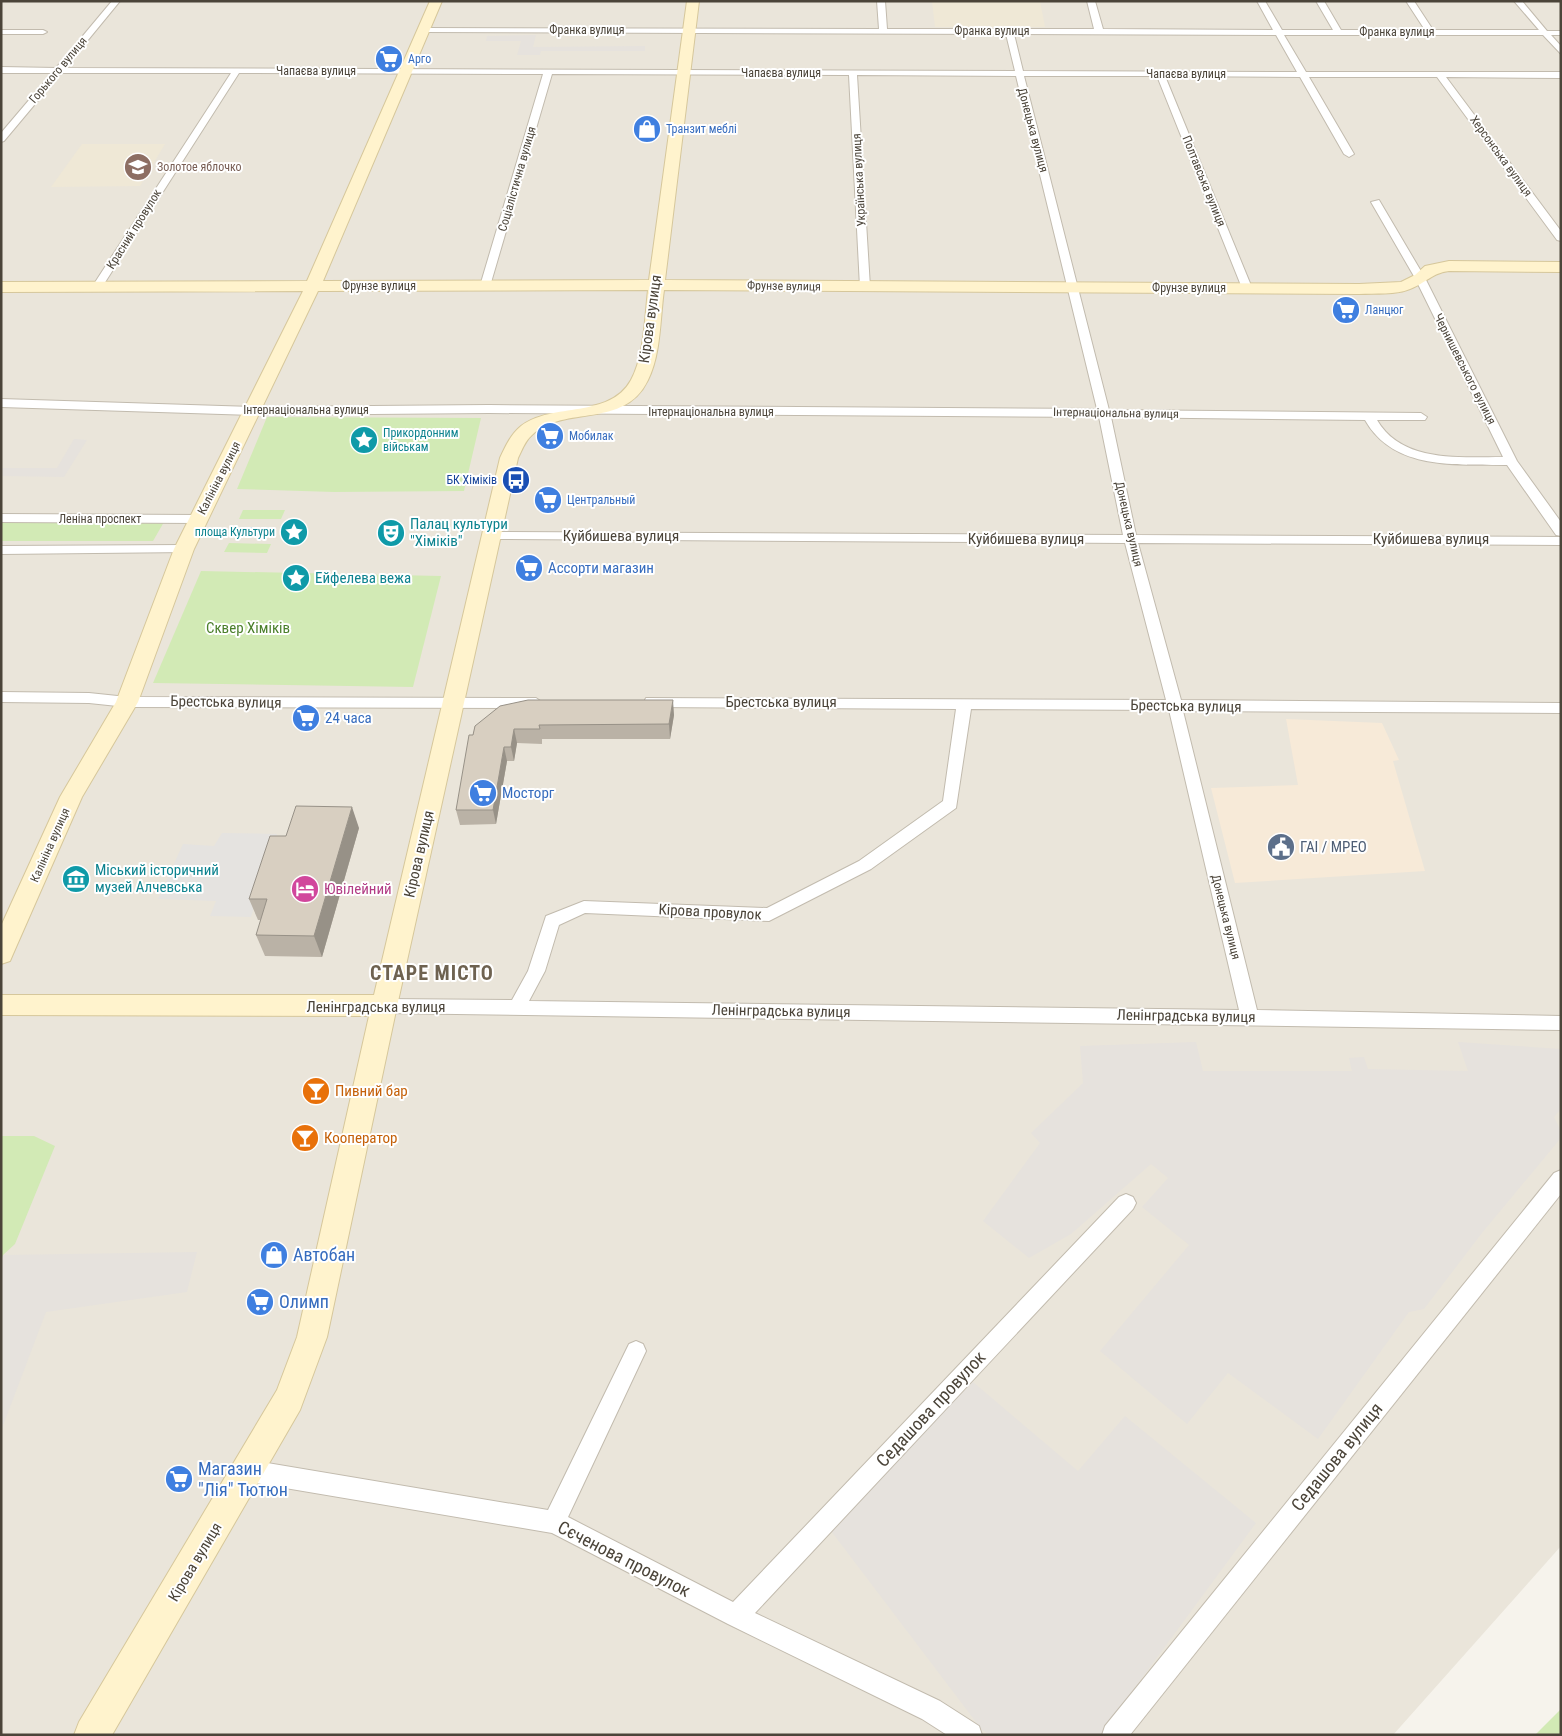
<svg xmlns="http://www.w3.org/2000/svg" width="1562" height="1736" font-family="'Roboto Condensed',sans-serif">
	<rect width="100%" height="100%" fill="#f6f3ec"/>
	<path fill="#eae5da" d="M1,1H1561V1546L1393,1735H1Z"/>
	<path fill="#f7ead8" d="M1286,719L1382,723L1399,760L1393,761L1425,871L1235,883L1211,788L1298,785Z"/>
	<g fill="#e6e2dd">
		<path d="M536,35L533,47L645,46V51H541L540,55H517L521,41H486L487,36Z"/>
		<path d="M74,439L87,440L64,477L1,476V468H57Z"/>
		<path d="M1196,1042L1203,1071H1352L1349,1058L1364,1057L1368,1069L1468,1071L1458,1042L1561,1049V1109L1554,1117L1561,1131V1138L1482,1233L1424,1309L1409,1312L1318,1439L1228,1373L1187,1424L1100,1351L1189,1245L1142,1207L1168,1178L1151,1164L1071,1234L1029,1258L983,1221L1040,1143L1031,1133L1083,1083L1080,1046Z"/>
		<path d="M197,1252L187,1292L46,1312L1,1431V1261L3,1255Z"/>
		<path d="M973,1382L1078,1471L1125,1416L1256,1523L1100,1735H990L982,1730L828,1527Z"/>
	</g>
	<g fill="#efe8d6">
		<path d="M932,1H1040L1045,27H935Z"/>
		<path d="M82,144H165L140,186L51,187Z"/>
	</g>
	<g fill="#d2eab5">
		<path d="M267,417L481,418L464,491L334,492L237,489Z"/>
		<path d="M243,510H285L281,519H239Z"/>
		<path d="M1,521L164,522L153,541H1Z"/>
		<path d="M229,543L271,544L267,553L224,552Z"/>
		<path d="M201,571L441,576L413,687L153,683Z"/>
		<path d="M1,1136H34L55,1146L15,1244L3,1255L1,1261Z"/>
		<path d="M1561,1709V1735H1535Z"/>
	</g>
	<path fill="#e5e3e0" d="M222,833L277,834L251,917L210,916L216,901L158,899L183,844L214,846Z"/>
	<path fill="#a9d4f2" d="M235,527L275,528L272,536H231Z"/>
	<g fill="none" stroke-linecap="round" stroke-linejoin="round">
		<defs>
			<g id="street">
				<path d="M112,1H120L65,68L1015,71L1006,34L423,32L419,30L423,28L879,29L877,1H885L887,29H1094L1087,1H1095L1103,29L1273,30L1257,1H1265L1282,30H1333L1316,1H1324L1341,30H1425L1406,1H1414L1433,30H1539L1514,1H1522L1547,31H1561V35H1551L1561,46V54L1543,35H1284L1306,72H1561V78L1446,77L1561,231V241L1557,240L1437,77H1309L1354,154L1349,157L1344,154L1300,77L1165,76L1252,288L1247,291L1242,288L1157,76H1024L1109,410L1421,413L1427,417L1425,420H1377C1402,463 1460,457 1503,457L1415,278L1371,202L1379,200L1425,278L1517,461L1561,522V536L1556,535L1507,465C1456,464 1394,471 1365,420L1111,417L1136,535L1561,537V545L1138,543L1181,700L1561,703V713L1183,711L1257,1010L1561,1016V1030L384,1013L378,1011L375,1006L378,1001L384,999L512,1000L528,971L546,916L584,901L767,908L859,861L943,801L956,709L651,707L646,706L644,702L646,698L1166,700L1125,543L492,539L487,538L485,535L487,532L1123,535L1099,417L489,413L253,415L1,407V399L253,407L489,405L1097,409L1016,76L857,75L870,287L865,290L860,287L849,75L552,74L490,286L485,289L480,286L543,74L239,73L102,287L97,290L92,287L231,73H61L4,141L1,142V133L52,73H1V67L56,68ZM1014,34L1276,35L1297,72L1023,71ZM971,709L1169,710L1239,1010L529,1001L545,971L559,925L585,913L769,921L871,869L956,808Z"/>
				<path d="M1,30H43L47,32L43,34H1Z"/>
				<path d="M1,514L198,515L204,519L198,523L1,522Z"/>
				<path d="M184,545L191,549L189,552L1,554V546Z"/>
				<path d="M1,692L89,693L127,697L536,698L543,703L536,708L127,707L89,703L1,702Z"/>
				<path d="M1561,1170V1194L1130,1735H1102L1105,1726L1554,1173Z"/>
				<path d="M1126,1194L1133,1197L1136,1203L1133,1209L755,1613L940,1701L979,1726L982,1735H947L922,1719L728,1624L552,1533L249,1482L241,1479L238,1471L241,1463L249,1460L548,1510L629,1344L636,1341L643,1344L646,1351L568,1517L733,1602L1119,1197Z"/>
			</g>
			<path id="secondary" d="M430,1H442L323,281L649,280L687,1H699L665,280L1359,284L1401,282L1415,275L1425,266L1449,261L1561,262V272L1449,271C1432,273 1426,283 1410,289C1396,295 1375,293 1359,294L664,290C660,318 661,354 648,380C624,430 565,404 532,435C525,441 522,450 518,458L397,1006L327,1337L300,1410L112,1735H74L79,1722L277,1390L297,1337L369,1016L1,1015V995H374L500,458C505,447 511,434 521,426C552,402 610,419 631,380C644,357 645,316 648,290L318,291L194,549L138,702L82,797L13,954L10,961L1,964V926L60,797L116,702L174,549L303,291L1,292V282L307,281Z"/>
		</defs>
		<use href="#street" stroke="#c2bbae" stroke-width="2"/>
		<use href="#secondary" stroke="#d6c79b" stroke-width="2"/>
		<use href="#street" fill="#fff" fill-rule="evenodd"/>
		<use href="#secondary" fill="#fff3cd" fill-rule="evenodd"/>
	</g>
	<g fill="#bab2a6">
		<path d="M674,715L670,739H542V744L517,743L514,761H507L496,824L460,825L456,810L475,726Z"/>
		<path d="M359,828L322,957L265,956L256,935L261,920H258L249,899L286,836Z"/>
	</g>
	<g fill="#979187">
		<path d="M673,700L674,715L670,739L669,724Z"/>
		<path d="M514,729L517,743L514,761L511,747Z"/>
		<path d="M504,747L507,761L496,824L493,810Z"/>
		<path d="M352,807L359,828L322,957L314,936Z"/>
	</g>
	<g fill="#d8cfc1" stroke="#979187">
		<path d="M528,700H673L669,724L539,725L540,729H514L511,747H504L493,810H456L469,735H473L475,726L500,706Z"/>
		<path d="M296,806L352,807L314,936L256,935L267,899H249L270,836H286Z"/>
	</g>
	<defs>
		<symbol id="supermarket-disc" viewBox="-11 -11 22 22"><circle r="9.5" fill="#3f7fe0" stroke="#fff"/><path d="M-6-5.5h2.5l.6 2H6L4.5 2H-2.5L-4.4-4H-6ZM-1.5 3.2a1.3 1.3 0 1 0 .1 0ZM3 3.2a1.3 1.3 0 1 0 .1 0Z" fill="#fff"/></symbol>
		<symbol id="shop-disc" viewBox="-11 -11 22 22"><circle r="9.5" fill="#3f7fe0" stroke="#fff"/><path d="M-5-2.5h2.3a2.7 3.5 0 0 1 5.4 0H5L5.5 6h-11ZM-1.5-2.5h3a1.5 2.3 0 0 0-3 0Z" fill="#fff"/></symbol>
		<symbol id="school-disc" viewBox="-11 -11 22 22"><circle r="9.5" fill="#8d6e63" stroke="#fff"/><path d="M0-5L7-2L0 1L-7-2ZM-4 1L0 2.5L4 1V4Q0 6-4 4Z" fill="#fff"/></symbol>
		<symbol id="sight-disc" viewBox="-11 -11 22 22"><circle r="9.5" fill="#0f9aa8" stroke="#fff"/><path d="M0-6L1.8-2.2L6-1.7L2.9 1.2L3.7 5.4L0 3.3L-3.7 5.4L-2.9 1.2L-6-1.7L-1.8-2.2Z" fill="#fff"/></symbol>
		<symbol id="bus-disc" viewBox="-11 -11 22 22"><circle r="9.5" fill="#1a4fb4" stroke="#fff"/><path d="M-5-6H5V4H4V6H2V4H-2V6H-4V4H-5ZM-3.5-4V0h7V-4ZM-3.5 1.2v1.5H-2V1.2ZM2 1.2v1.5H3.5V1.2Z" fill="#fff"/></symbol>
		<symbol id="theatre-disc" viewBox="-11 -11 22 22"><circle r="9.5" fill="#0f9aa8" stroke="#fff"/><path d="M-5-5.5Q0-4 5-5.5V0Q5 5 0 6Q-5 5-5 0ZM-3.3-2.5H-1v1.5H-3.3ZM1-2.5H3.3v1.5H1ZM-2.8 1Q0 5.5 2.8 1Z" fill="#fff"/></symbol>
		<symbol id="civic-disc" viewBox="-11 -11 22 22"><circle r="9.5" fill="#5c6f8a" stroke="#fff"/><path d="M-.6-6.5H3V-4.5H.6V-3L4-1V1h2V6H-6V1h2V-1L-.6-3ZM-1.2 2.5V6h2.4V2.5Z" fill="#fff"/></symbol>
		<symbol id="museum-disc" viewBox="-11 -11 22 22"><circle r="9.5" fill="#0f9aa8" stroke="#fff"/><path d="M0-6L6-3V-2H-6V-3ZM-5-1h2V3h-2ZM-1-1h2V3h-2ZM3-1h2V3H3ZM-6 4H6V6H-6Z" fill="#fff"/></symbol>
		<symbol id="hotel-disc" viewBox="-11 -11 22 22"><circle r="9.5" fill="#d1479c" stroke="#fff"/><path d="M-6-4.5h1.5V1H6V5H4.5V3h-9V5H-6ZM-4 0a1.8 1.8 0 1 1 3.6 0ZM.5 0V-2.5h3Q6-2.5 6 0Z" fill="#fff"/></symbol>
		<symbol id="bar-disc" viewBox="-11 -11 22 22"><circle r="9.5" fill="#e8710a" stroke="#fff"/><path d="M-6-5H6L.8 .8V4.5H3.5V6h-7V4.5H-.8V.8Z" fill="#fff"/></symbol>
	</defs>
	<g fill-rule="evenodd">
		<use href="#supermarket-disc" x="373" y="43" width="32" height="32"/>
		<use href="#shop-disc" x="631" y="113" width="32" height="32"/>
		<use href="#school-disc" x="122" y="151" width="32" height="32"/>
		<use href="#supermarket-disc" x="1330" y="294" width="32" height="32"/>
		<use href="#supermarket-disc" x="534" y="420" width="32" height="32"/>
		<use href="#sight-disc" x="348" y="424" width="32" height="32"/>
		<use href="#bus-disc" x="500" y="464" width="32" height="32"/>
		<use href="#supermarket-disc" x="532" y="484" width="32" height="32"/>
		<use href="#sight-disc" x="278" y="516" width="32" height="32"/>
		<use href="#theatre-disc" x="375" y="517" width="32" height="32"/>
		<use href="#supermarket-disc" x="513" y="552" width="32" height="32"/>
		<use href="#sight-disc" x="280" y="562" width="32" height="32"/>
		<use href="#supermarket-disc" x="290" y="702" width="32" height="32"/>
		<use href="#supermarket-disc" x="467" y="777" width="32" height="32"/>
		<use href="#civic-disc" x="1265" y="831" width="32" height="32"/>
		<use href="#museum-disc" x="60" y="863" width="32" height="32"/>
		<use href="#hotel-disc" x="289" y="873" width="32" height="32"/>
		<use href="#bar-disc" x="300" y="1075" width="32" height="32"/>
		<use href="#bar-disc" x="289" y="1122" width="32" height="32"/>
		<use href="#shop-disc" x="258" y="1239" width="32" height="32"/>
		<use href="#supermarket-disc" x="244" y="1286" width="32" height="32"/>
		<use href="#supermarket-disc" x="163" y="1463" width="32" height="32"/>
	</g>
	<g text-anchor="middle" stroke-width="4" stroke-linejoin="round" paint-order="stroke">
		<g font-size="12" fill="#4b4439" stroke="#fff">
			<text x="587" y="34">Франка вулиця</text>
			<text x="992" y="35">Франка вулиця</text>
			<text x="1397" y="36">Франка вулиця</text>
			<text transform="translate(58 70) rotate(-50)" y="4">Горького вулиця</text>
			<text x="316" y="75">Чапаєва вулиця</text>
			<text x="781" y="77">Чапаєва вулиця</text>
			<text x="1186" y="78">Чапаєва вулиця</text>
			<text transform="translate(1033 130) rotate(75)" y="4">Донецька вулиця</text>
			<text transform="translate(1501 156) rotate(54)" y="4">Херсонська вулиця</text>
			<text transform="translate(517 179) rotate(-74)" y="4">Соціалістична вулиця</text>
			<text transform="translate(859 180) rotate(-93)" y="4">Українська вулиця</text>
			<text transform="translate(1204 181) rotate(68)" y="4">Полтавська вулиця</text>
			<text transform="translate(134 229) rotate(-58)" y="4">Красний провулок</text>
			<text x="379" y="290">Фрунзе вулиця</text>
			<text transform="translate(784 286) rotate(1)" y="4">Фрунзе вулиця</text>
			<text x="1189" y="292">Фрунзе вулиця</text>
			<text transform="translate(1465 369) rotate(63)" y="4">Чернишевського вулиця</text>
			<text x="306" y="414">Інтернаціональна вулиця</text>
			<text x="711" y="416">Інтернаціональна вулиця</text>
			<text transform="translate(1116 413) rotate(1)" y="4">Інтернаціональна вулиця</text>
			<text transform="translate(219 478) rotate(-63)" y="4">Калініна вулиця</text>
			<text x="100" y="523">Леніна проспект</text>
			<text transform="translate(1129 524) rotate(77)" y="4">Донецька вулиця</text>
			<text transform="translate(50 845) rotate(-66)" y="4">Калініна вулиця</text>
			<text transform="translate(1226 917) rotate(76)" y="4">Донецька вулиця</text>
		</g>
		<g font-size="12" fill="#366cbe" stroke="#fff" text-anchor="start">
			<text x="408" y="63">Арго</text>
			<text x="666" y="133">Транзит меблі</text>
			<text x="1365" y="314">Ланцюг</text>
			<text x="569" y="440">Мобилак</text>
			<text x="567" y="504">Центральный</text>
		</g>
		<g font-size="12" fill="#785e54" stroke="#fff" text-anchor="start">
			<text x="157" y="171">Золотое яблочко</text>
		</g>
		<g font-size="12" fill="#0d838f" stroke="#fff" text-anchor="start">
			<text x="383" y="437">Прикордонним<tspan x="383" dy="14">військам</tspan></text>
			<text x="275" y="536" text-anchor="end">площа Культури</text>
		</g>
		<g font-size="12" fill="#164399" stroke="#fff" text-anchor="end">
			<text x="497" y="484">БК Хіміків</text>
		</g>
		<g font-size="15" fill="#4b4439" stroke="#fff">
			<text transform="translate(650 319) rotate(-82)" y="5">Кірова вулиця</text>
			<text x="621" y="541">Куйбишева вулиця</text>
			<text x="1026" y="544">Куйбишева вулиця</text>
			<text x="1431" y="544">Куйбишева вулиця</text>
			<text transform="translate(226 702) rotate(1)" y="5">Брестська вулиця</text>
			<text x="781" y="707">Брестська вулиця</text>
			<text transform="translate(1186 706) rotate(1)" y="5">Брестська вулиця</text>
			<text transform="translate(419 854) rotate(-77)" y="5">Кірова вулиця</text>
			<text transform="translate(710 912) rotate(3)" y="5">Кірова провулок</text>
			<text x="376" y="1012">Ленінградська вулиця</text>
			<text transform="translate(781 1011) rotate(1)" y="5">Ленінградська вулиця</text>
			<text transform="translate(1186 1016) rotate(1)" y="5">Ленінградська вулиця</text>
			<text transform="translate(195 1562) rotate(-59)" y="5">Кірова вулиця</text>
		</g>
		<g font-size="15" fill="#0d838f" stroke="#fff" text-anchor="start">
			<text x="410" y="529">Палац культури<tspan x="410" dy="17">"Хіміків"</tspan></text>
			<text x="315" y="583">Ейфелева вежа</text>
			<text x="95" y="875">Міський історичний<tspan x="95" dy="17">музей Алчевська</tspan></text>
		</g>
		<g font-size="15" fill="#366cbe" stroke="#fff" text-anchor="start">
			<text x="548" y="573">Ассорти магазин</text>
			<text x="325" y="723">24 часа</text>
			<text x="502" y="798">Мосторг</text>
		</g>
		<g font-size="15" fill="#4a7f2a" stroke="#fff">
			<text x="248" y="633">Сквер Хіміків</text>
		</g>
		<g font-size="15" fill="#4e5e75" stroke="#fff" text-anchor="start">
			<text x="1300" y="852">ГАІ / МРЕО</text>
		</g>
		<g font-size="15" fill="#b23c85" stroke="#fff" text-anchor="start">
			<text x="324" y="894">Ювілейний</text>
		</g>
		<g font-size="15" fill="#c56008" stroke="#fff" text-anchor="start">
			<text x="335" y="1096">Пивний бар</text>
			<text x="324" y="1143">Кооператор</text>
		</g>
		<g font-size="18" fill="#366cbe" stroke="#fff" text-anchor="start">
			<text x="293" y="1261">Автобан</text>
			<text x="279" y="1308">Олимп</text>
			<text x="198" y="1475">Магазин<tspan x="198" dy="21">"Лія" Тютюн</tspan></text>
		</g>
		<g font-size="18" fill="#4b4439" stroke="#fff">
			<text transform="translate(931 1409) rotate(-47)" y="6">Седашова провулок</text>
			<text transform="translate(1337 1457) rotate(-51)" y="6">Седашова вулиця</text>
			<text transform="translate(624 1559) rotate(27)" y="6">Сєченова провулок</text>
		</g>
		<g font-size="20" font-weight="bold" letter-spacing="1" fill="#6e6250" stroke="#fff">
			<text x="432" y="980">СТАРЕ МІСТО</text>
		</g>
	</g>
	<rect width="1562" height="1736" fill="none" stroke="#4b4439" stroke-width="5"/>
</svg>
